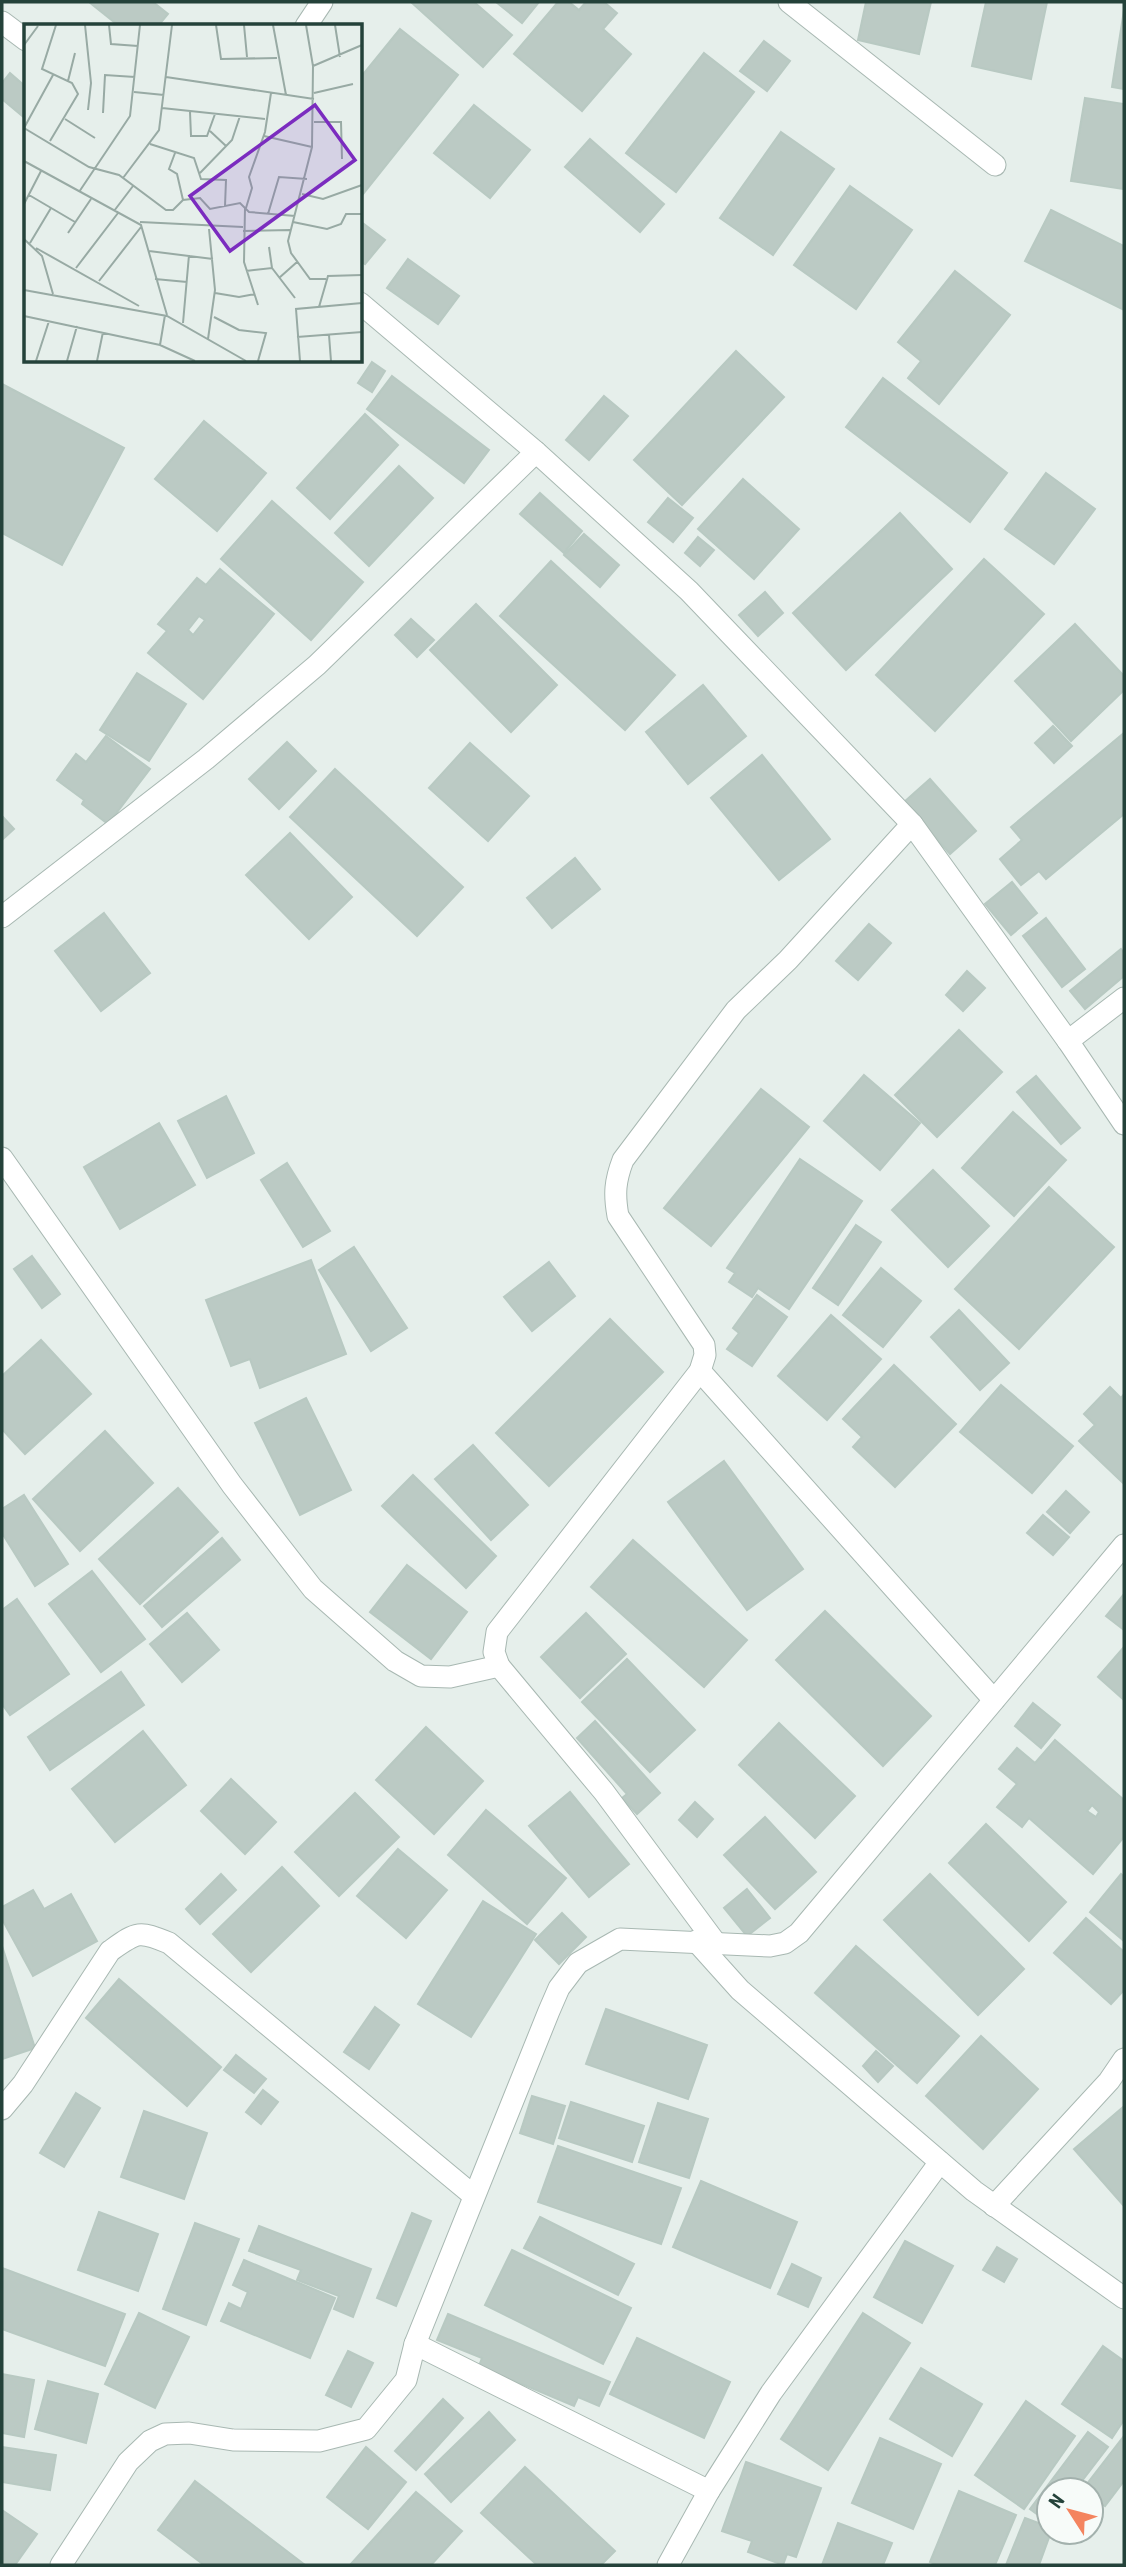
<svg xmlns="http://www.w3.org/2000/svg" width="1126" height="2567" font-family="'Roboto Condensed',sans-serif">
	<rect width="100%" height="100%" fill="#e6efeb"/>
	<g fill="#bbcac4" stroke="#b8c9c2" stroke-width="2" fill-rule="evenodd">
		<path d="M89,2H153L168,14L158,26H119Z"/>
		<path d="M411,2H474L512,35L483,67Z"/>
		<path d="M496,2H539L522,23Z"/>
		<path d="M558,2H569L579,10L586,2H604L617,13L603,29L631,54L582,111L514,54Z"/>
		<path d="M866,2H931L919,54L858,40Z"/>
		<path d="M986,2H1047L1031,79L972,66Z"/>
		<path d="M1124,10V89L1112,87Z"/>
		<path d="M400,29L458,75L360,198V78Z"/>
		<path d="M764,41L790,61L767,91L740,71Z"/>
		<path d="M704,53L754,92L676,192L626,153Z"/>
		<path d="M10,73L26,87V119L2,99V83Z"/>
		<path d="M1085,98L1124,104V189L1071,181Z"/>
		<path d="M474,105L530,150L490,198L434,153Z"/>
		<path d="M781,132L834,169L773,255L720,218Z"/>
		<path d="M590,139L664,204L640,232L565,167Z"/>
		<path d="M850,186L912,230L856,309L794,265Z"/>
		<path d="M1051,210L1124,246V310L1025,261Z"/>
		<path d="M360,221L385,240L365,264L360,260Z"/>
		<path d="M408,259L459,296L438,324L387,288Z"/>
		<path d="M955,271L1010,315L939,404L908,378L921,361L898,342Z"/>
		<path d="M736,351L784,397L682,505L634,460Z"/>
		<path d="M372,362L385,371L372,392L358,383Z"/>
		<path d="M392,376L489,450L464,483L367,409Z"/>
		<path d="M883,378L1007,473L970,522L846,427Z"/>
		<path d="M2,384L124,448L62,565L2,533Z"/>
		<path d="M604,396L628,416L589,460L566,440Z"/>
		<path d="M365,414L398,445L330,519L297,488Z"/>
		<path d="M204,421L266,473L217,531L155,479Z"/>
		<path d="M399,466L433,498L369,566L335,533Z"/>
		<path d="M1046,473L1095,509L1054,564L1005,529Z"/>
		<path d="M743,479L799,529L754,579L698,529Z"/>
		<path d="M540,493L582,531L564,553L520,514Z"/>
		<path d="M668,498L693,518L673,542L648,522Z"/>
		<path d="M272,501L363,582L311,640L221,559Z"/>
		<path d="M900,513L952,569L846,670L793,613Z"/>
		<path d="M584,534L619,565L600,587L564,555Z"/>
		<path d="M698,537L714,550L700,566L685,553Z"/>
		<path d="M984,559L1044,614L935,731L876,675Z"/>
		<path d="M551,561L675,675L625,730L500,616Z"/>
		<path d="M220,569L274,614L203,699L148,653L167,631L158,624L197,578L206,585ZM199,616L205,620L193,635L188,630Z"/>
		<path d="M765,592L783,613L758,636L739,615Z"/>
		<path d="M476,604L557,685L511,732L430,650Z"/>
		<path d="M411,619L434,640L417,657L395,635Z"/>
		<path d="M1075,624L1124,676V690L1071,741L1015,681Z"/>
		<path d="M137,673L186,704L149,761L100,730Z"/>
		<path d="M703,685L746,736L688,784L646,732Z"/>
		<path d="M1053,726L1072,746L1054,763L1035,743Z"/>
		<path d="M1124,733V814L1046,879L1039,871L1021,885L1000,859L1022,840L1011,827Z"/>
		<path d="M106,736L150,769L108,824L82,804L84,800L57,780L76,754L86,762Z"/>
		<path d="M287,742L316,771L279,809L249,779Z"/>
		<path d="M470,743L529,796L488,841L429,788Z"/>
		<path d="M762,755L830,839L779,880L711,798Z"/>
		<path d="M335,769L463,887L417,936L290,817Z"/>
		<path d="M930,779L976,831L950,854L904,802Z"/>
		<path d="M2,816L14,829L2,840Z"/>
		<path d="M290,833L352,897L309,939L246,875Z"/>
		<path d="M575,858L600,889L552,928L527,898Z"/>
		<path d="M1012,882L1037,913L1011,935L985,904Z"/>
		<path d="M104,913L150,973L101,1011L55,951Z"/>
		<path d="M1046,918L1085,969L1062,987L1023,936Z"/>
		<path d="M869,924L891,943L858,980L836,961Z"/>
		<path d="M1121,949L1124,953V976L1085,1009L1070,991Z"/>
		<path d="M967,971L985,988L963,1011L946,995Z"/>
		<path d="M959,1030L1002,1072L937,1137L895,1095Z"/>
		<path d="M864,1075L920,1123L880,1170L824,1121Z"/>
		<path d="M1036,1076L1080,1128L1061,1144L1017,1092Z"/>
		<path d="M761,1089L809,1127L711,1246L664,1208Z"/>
		<path d="M226,1096L254,1153L207,1178L178,1121Z"/>
		<path d="M1013,1112L1066,1160L1014,1216L962,1168Z"/>
		<path d="M159,1123L195,1185L120,1229L84,1167Z"/>
		<path d="M800,1159L862,1201L789,1309L758,1288L752,1297L729,1282L735,1273L727,1268Z"/>
		<path d="M287,1163L330,1231L303,1247L261,1180Z"/>
		<path d="M933,1170L989,1226L948,1267L892,1210Z"/>
		<path d="M1049,1187L1114,1247L1019,1349L955,1289Z"/>
		<path d="M856,1225L881,1242L838,1305L813,1288Z"/>
		<path d="M354,1247L407,1328L371,1351L319,1270Z"/>
		<path d="M32,1256L60,1294L42,1308L14,1269Z"/>
		<path d="M311,1260L346,1354L260,1388L250,1359L231,1366L206,1300Z"/>
		<path d="M549,1262L575,1296L532,1331L504,1297Z"/>
		<path d="M881,1268L921,1301L883,1347L843,1315Z"/>
		<path d="M757,1295L787,1317L752,1366L727,1349L739,1333L733,1328Z"/>
		<path d="M959,1310L1009,1363L980,1390L931,1337Z"/>
		<path d="M831,1315L881,1359L827,1420L778,1376Z"/>
		<path d="M610,1319L663,1372L549,1486L496,1433Z"/>
		<path d="M41,1340L91,1394L25,1454L2,1429V1376Z"/>
		<path d="M894,1365L956,1424L895,1487L853,1447L862,1437L843,1419Z"/>
		<path d="M1001,1385L1073,1446L1032,1493L960,1432Z"/>
		<path d="M1110,1387L1121,1398L1124,1394L1123,1483L1079,1441L1095,1425L1084,1414Z"/>
		<path d="M306,1398L351,1490L300,1515L255,1423Z"/>
		<path d="M105,1431L153,1483L80,1551L33,1499Z"/>
		<path d="M473,1445L528,1505L491,1540L435,1479Z"/>
		<path d="M724,1461L803,1569L747,1610L668,1502Z"/>
		<path d="M413,1475L496,1556L466,1588L382,1506Z"/>
		<path d="M178,1488L218,1532L140,1604L99,1559Z"/>
		<path d="M1066,1491L1089,1512L1070,1533L1047,1512Z"/>
		<path d="M24,1495L68,1564L35,1586L2,1533V1509Z"/>
		<path d="M1043,1515L1069,1537L1053,1555L1027,1533Z"/>
		<path d="M222,1538L240,1560L162,1627L144,1606Z"/>
		<path d="M633,1540L747,1640L704,1687L591,1587Z"/>
		<path d="M407,1565L467,1612L431,1659L370,1612Z"/>
		<path d="M92,1571L145,1639L101,1672L49,1604Z"/>
		<path d="M1124,1594V1630L1106,1616Z"/>
		<path d="M17,1599L69,1674L10,1715L2,1704V1610Z"/>
		<path d="M825,1611L931,1716L883,1766L776,1660Z"/>
		<path d="M187,1613L219,1650L182,1682L150,1644Z"/>
		<path d="M586,1613L626,1654L580,1698L541,1657Z"/>
		<path d="M1124,1647V1700L1098,1677Z"/>
		<path d="M627,1659L695,1730L650,1772L582,1702Z"/>
		<path d="M121,1672L144,1705L50,1770L28,1737Z"/>
		<path d="M1033,1703L1060,1725L1041,1748L1015,1726Z"/>
		<path d="M595,1721L660,1793L637,1814L622,1798L627,1794L577,1738Z"/>
		<path d="M779,1723L855,1796L815,1838L739,1765Z"/>
		<path d="M426,1727L483,1781L434,1834L376,1780Z"/>
		<path d="M143,1731L186,1785L115,1842L72,1789Z"/>
		<path d="M1055,1740L1124,1800V1837L1093,1874L1029,1818L1022,1827L997,1807L1017,1784L999,1769L1017,1748L1035,1763ZM1092,1805L1099,1812L1096,1817L1087,1811Z"/>
		<path d="M231,1779L276,1822L245,1854L201,1811Z"/>
		<path d="M570,1792L629,1864L589,1897L529,1826Z"/>
		<path d="M355,1793L399,1837L339,1896L295,1852Z"/>
		<path d="M695,1802L713,1819L697,1837L679,1820Z"/>
		<path d="M486,1810L566,1878L527,1924L448,1855Z"/>
		<path d="M765,1817L816,1872L775,1909L724,1855Z"/>
		<path d="M986,1824L1066,1902L1029,1941L949,1863Z"/>
		<path d="M398,1849L447,1890L406,1938L357,1896Z"/>
		<path d="M282,1867L319,1906L251,1972L213,1934Z"/>
		<path d="M221,1874L236,1890L200,1924L186,1909Z"/>
		<path d="M930,1874L1024,1969L978,2015L884,1920Z"/>
		<path d="M1121,1874L1124,1877V1941L1090,1912Z"/>
		<path d="M747,1889L770,1918L747,1936L724,1908Z"/>
		<path d="M33,1890L44,1909L71,1894L97,1941L33,1976L2,1919V1907Z"/>
		<path d="M483,1901L536,1934L471,2037L418,2004Z"/>
		<path d="M562,1913L586,1937L559,1964L535,1940Z"/>
		<path d="M1086,1918L1124,1952V1990L1111,2004L1054,1953Z"/>
		<path d="M2,1946L35,2048L2,2059Z"/>
		<path d="M856,1946L959,2036L917,2083L815,1993Z"/>
		<path d="M119,1979L221,2067L187,2106L86,2018Z"/>
		<path d="M375,2007L399,2025L369,2069L344,2052Z"/>
		<path d="M606,2009L707,2045L688,2099L586,2064Z"/>
		<path d="M981,2036L1038,2089L983,2149L926,2096Z"/>
		<path d="M876,2051L893,2066L878,2082L863,2066Z"/>
		<path d="M236,2055L266,2079L254,2093L224,2070Z"/>
		<path d="M263,2090L278,2102L261,2124L246,2112Z"/>
		<path d="M76,2093L100,2108L64,2167L40,2153Z"/>
		<path d="M532,2096L565,2106L553,2144L520,2133Z"/>
		<path d="M571,2102L644,2126L632,2162L559,2138Z"/>
		<path d="M658,2103L708,2119L689,2178L639,2162Z"/>
		<path d="M1123,2107L1124,2109V2206L1074,2149Z"/>
		<path d="M144,2111L207,2133L184,2199L121,2177Z"/>
		<path d="M558,2146L681,2188L661,2244L538,2202Z"/>
		<path d="M701,2181L797,2222L770,2288L673,2247Z"/>
		<path d="M99,2212L158,2234L138,2291L78,2270Z"/>
		<path d="M412,2213L431,2221L396,2306L377,2298Z"/>
		<path d="M540,2217L634,2264L618,2295L524,2248Z"/>
		<path d="M195,2223L239,2239L206,2325L163,2309Z"/>
		<path d="M259,2226L371,2269L353,2317L334,2309L339,2296L297,2280L301,2270L249,2251Z"/>
		<path d="M905,2241L953,2266L922,2323L874,2297Z"/>
		<path d="M997,2247L1017,2259L1004,2282L983,2270Z"/>
		<path d="M512,2250L631,2308L603,2364L485,2305Z"/>
		<path d="M244,2260L335,2298L310,2358L221,2321L229,2303L241,2309L248,2292L233,2285Z"/>
		<path d="M792,2264L821,2278L808,2307L778,2294Z"/>
		<path d="M2,2268L125,2314L105,2366L2,2329Z"/>
		<path d="M139,2313L189,2337L155,2408L105,2384Z"/>
		<path d="M863,2313L910,2343L828,2470L781,2439Z"/>
		<path d="M448,2314L610,2382L599,2406L578,2397L574,2406L479,2366L482,2358L437,2340Z"/>
		<path d="M637,2338L730,2382L704,2438L610,2394Z"/>
		<path d="M1103,2346L1124,2361V2420L1112,2438L1062,2404Z"/>
		<path d="M348,2351L373,2363L351,2407L326,2395Z"/>
		<path d="M921,2368L982,2404L952,2456L890,2419Z"/>
		<path d="M2,2374L34,2380L24,2437L2,2433Z"/>
		<path d="M48,2381L98,2394L86,2443L35,2429Z"/>
		<path d="M443,2399L463,2418L416,2470L395,2451Z"/>
		<path d="M1026,2401L1075,2436L1024,2509L975,2475Z"/>
		<path d="M489,2412L515,2440L451,2502L425,2474Z"/>
		<path d="M1088,2432L1108,2447L1075,2490H1049V2523L1030,2509Z"/>
		<path d="M1124,2436V2481L1105,2506L1091,2495V2490L1083,2489Z"/>
		<path d="M880,2438L941,2464L913,2529L852,2503Z"/>
		<path d="M2,2447L56,2455L50,2490L2,2482Z"/>
		<path d="M366,2447L406,2482L368,2529L327,2497Z"/>
		<path d="M746,2462L821,2488L796,2557L787,2554L783,2565L748,2552L752,2541L722,2531Z"/>
		<path d="M525,2467L615,2551L601,2565H537L481,2513Z"/>
		<path d="M195,2481L305,2565H204L158,2530Z"/>
		<path d="M959,2491L1016,2515L995,2565H938L930,2562Z"/>
		<path d="M416,2492L462,2531L431,2565H350Z"/>
		<path d="M2,2510L37,2534L15,2565H2Z"/>
		<path d="M1025,2518L1049,2527V2532H1051L1039,2565H1006Z"/>
		<path d="M838,2523L892,2543L883,2565H822Z"/>
	</g>
	<g fill="none" stroke-linecap="round" stroke-linejoin="round">
		<defs>
			<g id="street">
				<path d="M789,2L995,165"/>
				<path d="M2,22L26,40"/>
				<path d="M306,26L322,2"/>
				<path d="M360,303L536,452L689,591L912,824L1068,1041L1124,1124"/>
				<path d="M2,917L206,759L317,665L536,452"/>
				<path d="M1068,1041L1124,998"/>
				<path d="M2,1158L232,1485L313,1589L395,1661L421,1676L450,1677L499,1666"/>
				<path d="M700,1371L994,1700"/>
				<path d="M696,1941L740,1990L974,2191L1124,2298"/>
				<path d="M715,1942L604,1792L499,1666L494,1652L497,1632L700,1371L705,1355L704,1345L618,1216C614,1194 615,1181 623,1160L736,1010L788,960L912,824"/>
				<path d="M2,2109L23,2084L110,1951C137,1932 138,1930 169,1943L474,2196"/>
				<path d="M994,2206L1109,2081L1124,2059"/>
				<path d="M415,2344L709,2491"/>
				<path d="M61,2565L128,2462L150,2441L165,2434L189,2433L233,2440L319,2441L366,2429L406,2380L415,2344L549,2011L559,1988L578,1963L620,1939L770,1946L785,1943L799,1933L1124,1545"/>
				<path d="M668,2565L709,2491L771,2393L940,2162"/>
			</g>
		</defs>
		<use href="#street" stroke="#a8b8b2" stroke-width="23"/>
		<use href="#street" stroke="#fff" stroke-width="21"/>
	</g>
	<g transform="translate(24 24)">
		<rect width="338" height="338" fill="#e6efeb"/>
		<path fill="none" stroke="#98aaa4" stroke-width="2" d="M61,1L67,59L64,86M85,1L87,20L114,22M192,1L197,35L253,34M220,1L223,33M249,1L262,71M282,1L289,42L288,123L264,217L267,229L286,255H302M311,1L316,33M0,21L14,2M289,42L338,21M142,53L290,75M44,57L51,29M110,68L140,71M290,69L329,60M138,84L241,95M166,88L167,112H183L191,90M79,89L81,51L111,53M41,95L71,114M290,98H317L318,135M0,104L65,143L95,151L142,186H149L159,176L176,174L186,185L216,179L225,188L271,192M0,104L29,51M186,107L202,122M240,112L288,123M26,117L54,70L48,59L18,45L32,1M126,120L170,134L177,155L202,156L201,182M151,129L145,145L153,150L159,176M0,137L117,201L143,291M176,149L208,116L216,92M99,154L135,106L148,1M55,168L106,92L116,1M278,170L299,175L338,161M5,171L51,198M0,180L17,147M221,184L220,238L234,281M222,184L228,164L225,153L241,108L247,69M90,187L109,162M244,190L255,153L283,155M116,198L219,203M269,198L303,205L317,200L322,190H338M219,207L266,206M44,209L67,175M0,215L18,232L29,270M6,219L27,184M245,223L248,244M12,224L115,282M125,227L189,235M52,244L94,189M222,247L248,244L271,274M255,254L273,238M131,255L163,258M75,257L117,203M0,266L143,292L222,337M191,269L215,273L231,270M295,283L304,252L338,251M0,292L136,321L171,337M190,293L215,306L242,309L234,337M159,299L165,231M305,311L307,337M273,313L338,308M184,315L191,266L185,205M136,321L141,291M12,337L25,297M43,337L53,302M73,337L79,308M276,337L272,285L338,279"/>
		<path fill="#7b2cbf" fill-opacity="0.15" stroke="#7b2cbf" stroke-width="3.5" d="M291,81L331,136L206,227L166,172Z"/>
		<rect width="338" height="338" fill="none" stroke="#24423a" stroke-width="3.5"/>
	</g>
	<rect width="1126" height="2567" fill="none" stroke="#24423a" stroke-width="7"/>
	<g transform="translate(1070 2511) rotate(306)"><circle r="33" fill="#f7fbf9" stroke="#a3b1ad" stroke-width="2"/>
	<path d="M0-5L12 26L0 18L-12 26Z" fill="#f4845f"/>
	<text y="-10" font-size="19" font-weight="bold" text-anchor="middle" fill="#24423a">N</text>
	</g>
</svg>
